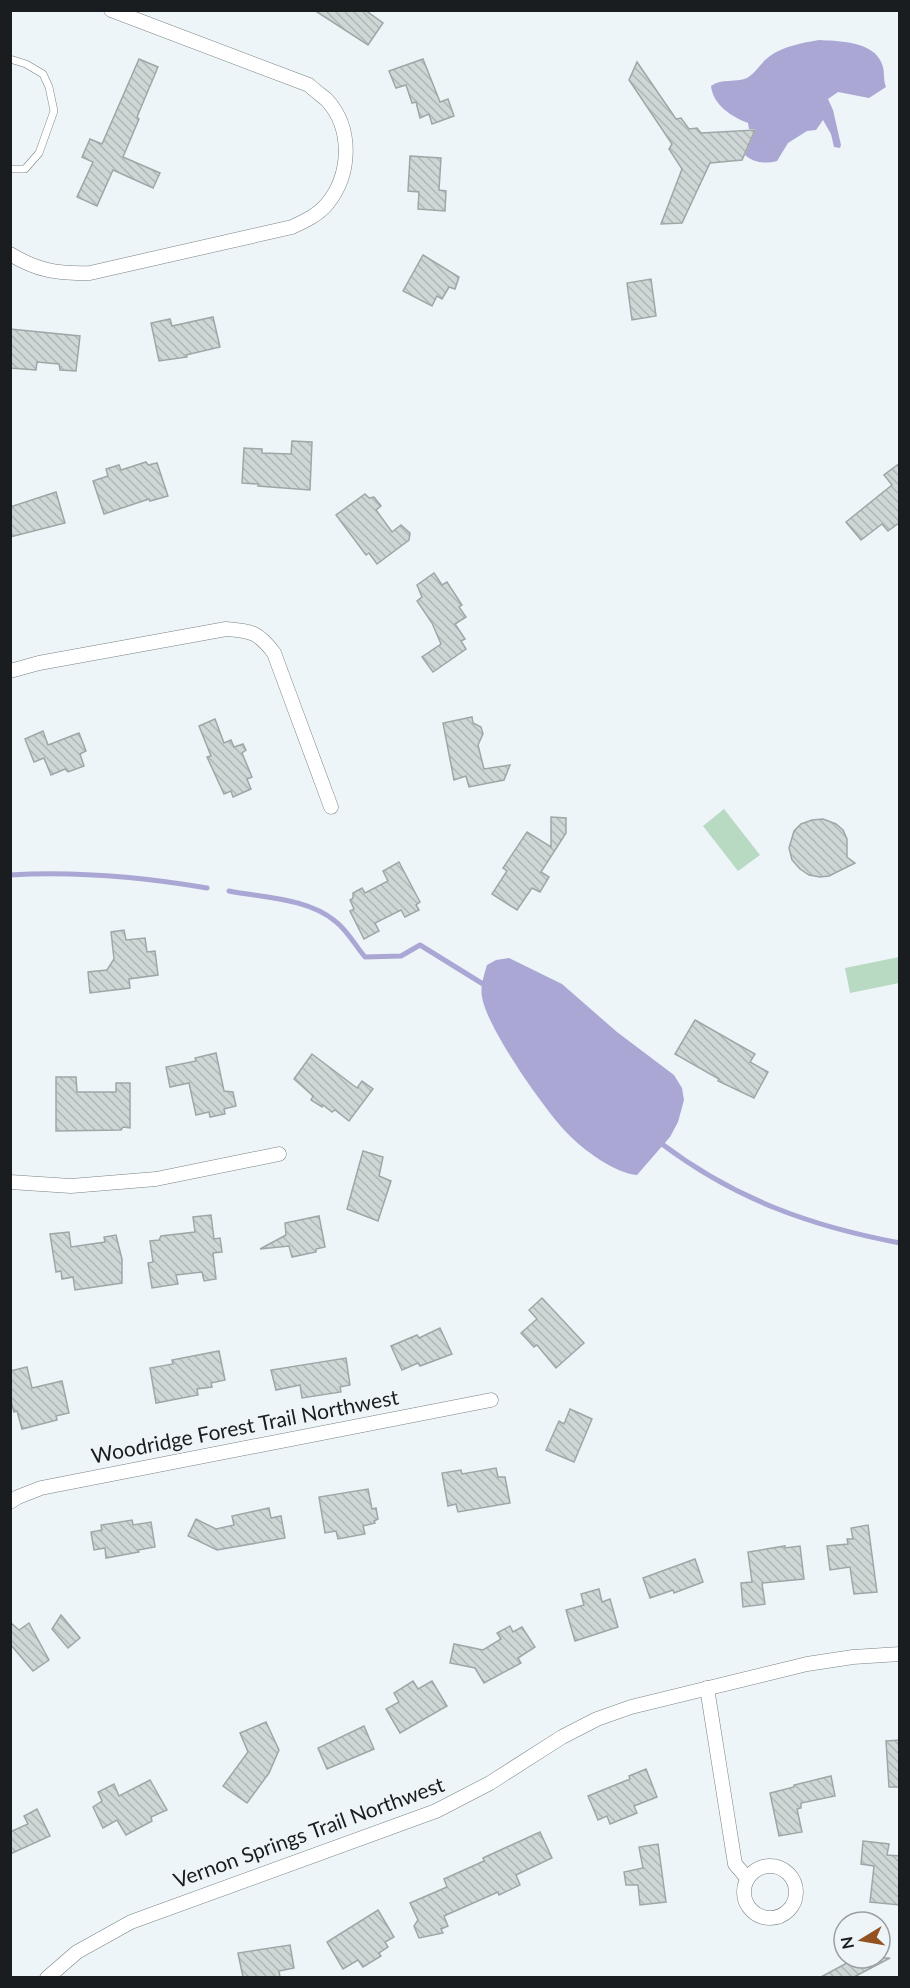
<svg xmlns="http://www.w3.org/2000/svg" width="910" height="1988" font-family="Lato,sans-serif">
	<defs>
		<pattern id="building-back-hatch" width="6" height="6" patternUnits="userSpaceOnUse" patternTransform="scale(1.5)"><rect width="6" height="6" fill="#ced7d6"/><path d="M-1 5l2 2M0 0l6 6M5-1l2 2" fill="none" stroke="#b0b8b7"/></pattern>
	</defs>
	<rect width="100%" height="100%" fill="#edf5f9"/>
	<g fill="#b8d9c2">
		<path d="M724,809L760,855L738,871L703,826Z"/>
		<path d="M899,957V983L850,993L845,968Z"/>
	</g>
	<g fill="#aaa7d5">
		<path d="M819,40C838,41 874,41 882,64C885,71 883,80 886,87L869,98L838,92L828,99L833,110L841,145L840,148L834,147L831,134L823,120L816,130L807,131L788,143L777,161C765,164 754,163 745,155L756,129H749L748,123C732,117 713,105 711,86C722,78 735,83 747,78C757,72 761,62 770,56C784,46 802,43 819,40Z"/>
		<path d="M509,958L562,984L617,1032L674,1075L682,1088L684,1100L678,1122L670,1137L637,1175C616,1174 582,1149 567,1133C544,1109 487,1028 482,997C480,987 484,975 487,965L496,960Z"/>
	</g>
	<g fill="none" stroke-linecap="round" stroke-linejoin="round">
		<g stroke="#aaa7d5" stroke-width="5">
			<path d="M10,875C77,871 142,877 207,888"/>
			<path d="M229,891C264,898 307,898 335,921C347,930 355,945 365,957L401,956L420,945L483,984"/>
			<path d="M662,1144C735,1199 810,1226 900,1243"/>
		</g>
	</g>
	<g fill="url(#building-back-hatch)" stroke="#9fa7a6" stroke-width="1.5">
		<path d="M314,10H365L383,23L368,45Z"/>
		<path d="M139,59L158,67L137,117L139,119L123,157L160,173L153,188L113,170L97,206L77,197L93,162L82,157L90,139L102,144Z"/>
		<path d="M423,59L440,102L448,99L454,116L432,124L429,114L420,118L416,102L412,103L406,85L396,88L389,71Z"/>
		<path d="M637,62L676,119L681,118L689,129L697,128L701,133L755,130L742,160L710,163L682,223L661,224L682,169L669,149L672,144L629,80Z"/>
		<path d="M410,156L441,158L439,190L446,191L445,211L418,209L419,192L408,191Z"/>
		<path d="M423,255L459,277L455,289L449,287L442,299L437,296L432,306L403,291Z"/>
		<path d="M651,279L656,316L632,320L627,283Z"/>
		<path d="M213,317L220,347L186,355L187,357L159,361L151,323L170,319L172,326Z"/>
		<path d="M10,329L80,336L76,371L60,370L59,364L37,362L36,370L10,368Z"/>
		<path d="M292,441L312,442L310,490L258,486V484L242,483L244,448L262,449V453L291,454Z"/>
		<path d="M146,462L148,465L157,463L168,496L150,501L149,499L104,514L93,481L108,476L106,469L119,465L121,470Z"/>
		<path d="M900,463V522L888,531L882,524L861,540L846,522L892,485L884,475Z"/>
		<path d="M56,492L65,523L10,537V507Z"/>
		<path d="M365,494L369,498L374,497L381,506L376,510L392,532L401,525L410,533L409,540L377,564L369,553L366,555L336,515Z"/>
		<path d="M434,573L442,585L447,582L462,605L459,607L466,617L455,624L465,639L461,641L466,649L433,672L422,657L441,644L432,623L417,601L422,597L417,585Z"/>
		<path d="M472,717L473,723L481,727L483,734L478,745L484,769L510,765L504,780L469,787L466,776L454,780L443,723Z"/>
		<path d="M215,719L224,743L231,740L234,747L243,744L246,750L242,753L252,777L247,779L251,789L233,797L231,791L224,794L207,757L211,756L199,726Z"/>
		<path d="M43,731L48,745L79,733L86,751L80,754L84,766L68,772L65,769L51,775L44,758L34,762L25,739Z"/>
		<path d="M551,817L566,818V833L541,872L549,877L540,892L532,888L517,910L492,894L507,871L503,868L527,832L551,847Z"/>
		<path d="M823,819L836,824L843,830L847,839V857L855,863L829,876L820,877L809,875L800,869L792,860L789,848L794,831L801,824L812,820Z"/>
		<path d="M399,862L420,902L416,905L419,910L405,917L401,910L375,923L379,931L364,939L350,911L354,909L350,900L353,898V893L362,888L365,893L388,881L383,871Z"/>
		<path d="M124,930L126,940L145,938L147,952L155,951L158,975L129,979L130,988L90,993L88,972L107,970L114,959L111,932Z"/>
		<path d="M695,1020L755,1054L750,1062L768,1072L754,1098L718,1081L719,1079L675,1054Z"/>
		<path d="M216,1053L224,1091L233,1092L236,1106L224,1109L225,1114L210,1117L209,1112L196,1115L189,1083L170,1087L166,1067L196,1061L195,1058Z"/>
		<path d="M312,1054L357,1088L362,1081L373,1089L349,1121L335,1110L332,1112L323,1105L322,1107L311,1100L313,1096L294,1079Z"/>
		<path d="M56,1077H76L77,1092H116V1083H130V1128L123,1127L121,1130L56,1131Z"/>
		<path d="M363,1151L383,1157L379,1176L391,1181L378,1221L347,1209Z"/>
		<path d="M211,1215L214,1239L220,1238L222,1252L213,1253L216,1279L204,1281L202,1272L176,1275L178,1284L152,1288L148,1263L153,1262L150,1241L159,1240L161,1236L195,1232L193,1217Z"/>
		<path d="M319,1216L325,1247L316,1249V1252L292,1257L289,1246L260,1249L286,1235L285,1223Z"/>
		<path d="M69,1232L71,1247L105,1242L104,1237L116,1235L122,1259V1283L75,1290L73,1277L62,1279L61,1271L56,1272L50,1234Z"/>
		<path d="M542,1298L584,1343L556,1368L537,1345L534,1347L521,1333L537,1319L529,1310Z"/>
		<path d="M440,1328L452,1354L420,1366L418,1363L402,1370L391,1346L417,1335L419,1338Z"/>
		<path d="M219,1351L225,1380L211,1383L212,1387L197,1389L198,1395L156,1403L150,1368L173,1364L172,1360Z"/>
		<path d="M346,1358L350,1385L340,1387L341,1392L302,1398L300,1385L276,1390L271,1370Z"/>
		<path d="M27,1367L32,1388L62,1381L69,1413L56,1416L57,1420L22,1429L17,1411L14,1412L10,1398V1371Z"/>
		<path d="M570,1409L592,1419L574,1462L546,1450L559,1421L564,1424Z"/>
		<path d="M496,1468L498,1477H505L510,1503L458,1512L456,1504L448,1506L442,1473L461,1470L462,1474Z"/>
		<path d="M368,1489L372,1509L376,1508L378,1519L374,1521L375,1523L363,1526L365,1534L338,1539L336,1531L325,1533L319,1497Z"/>
		<path d="M269,1508L271,1518L281,1516L285,1538L217,1550L188,1536L196,1519L216,1529L234,1525L232,1516Z"/>
		<path d="M132,1520L133,1525L151,1522L155,1547L138,1550L139,1552L106,1558L105,1548L94,1550L91,1532L102,1530L101,1525Z"/>
		<path d="M868,1525L877,1592L854,1594L850,1567L830,1570L827,1546L848,1544L847,1539H853L851,1528Z"/>
		<path d="M785,1546V1548L800,1546L804,1579L762,1583L765,1604L743,1607L741,1583L752,1582L748,1552Z"/>
		<path d="M695,1559L703,1582L674,1593L673,1590L650,1598L643,1578Z"/>
		<path d="M599,1589L602,1602L610,1599L618,1627L575,1641L566,1610L584,1605L581,1594Z"/>
		<path d="M61,1615L80,1638L68,1648L52,1629Z"/>
		<path d="M10,1622L19,1630L29,1623L49,1660L33,1671L10,1644Z"/>
		<path d="M510,1626L513,1632L522,1627L535,1647L518,1658L521,1663L484,1683L475,1668L450,1663L454,1644L483,1650L501,1639L497,1633Z"/>
		<path d="M413,1681L418,1689L432,1681L447,1706L400,1733L386,1709L399,1702L394,1693Z"/>
		<path d="M266,1722L279,1750L269,1773L247,1803L223,1786L248,1752L240,1733Z"/>
		<path d="M364,1726L374,1749L327,1769L318,1748Z"/>
		<path d="M900,1740V1787H889L886,1741Z"/>
		<path d="M646,1769L657,1797L634,1806L637,1813L610,1824L607,1816L598,1820L588,1796L630,1779L629,1776Z"/>
		<path d="M831,1776L835,1796L801,1803V1808L797,1809L802,1832L779,1836L770,1793L794,1787V1785Z"/>
		<path d="M150,1780L167,1810L151,1817L152,1821L126,1835L117,1820L103,1828L93,1807L102,1801L98,1792L114,1784L119,1796Z"/>
		<path d="M37,1809L50,1836L10,1854V1832L28,1824L24,1816Z"/>
		<path d="M540,1832L552,1858L516,1875L520,1885L499,1895L498,1892L444,1916L448,1926L441,1929L443,1933L419,1938L414,1926L418,1920L410,1903L447,1887L444,1879L484,1861L483,1858Z"/>
		<path d="M863,1841L889,1844L887,1855L900,1856V1905L870,1902L874,1866L861,1864Z"/>
		<path d="M658,1844L666,1902L640,1905L638,1885H626L624,1872L643,1868L639,1847Z"/>
		<path d="M378,1910L394,1937L385,1942L388,1947L379,1953L381,1956L363,1967L358,1960L343,1969L327,1942Z"/>
		<path d="M290,1945L294,1968L279,1971L280,1977H243L238,1953Z"/>
		<path d="M844,1958H890L854,1977H821L847,1963Z"/>
	</g>
	<g fill="none" stroke-linecap="round" stroke-linejoin="round">
		<defs>
			<path id="service" d="M10,59L26,64L43,74L49,87L54,111L39,153L25,169H10"/>
			<g id="minor">
				<path d="M10,254C38,271 59,274 90,273L292,227C305,221 318,215 327,204C351,175 353,129 327,100C321,95 314,90 309,85L111,10"/>
				<path d="M10,671L39,663L226,629C252,631 258,632 274,653L331,807"/>
				<path d="M10,1182L71,1186L156,1179L279,1154"/>
				<path d="M10,1502L18,1497L41,1488L491,1400"/>
				<path d="M707,1688L735,1864L747,1878"/>
				<circle cx="770" cy="1892" r="26"/>
				<path d="M47,1978L77,1952L131,1922L436,1811L490,1783L562,1737L597,1719L631,1707L807,1664L853,1657L900,1654"/>
			</g>
		</defs>
		<use href="#service" stroke="#7a8284" stroke-width="8"/>
		<use href="#minor" stroke="#7a8284" stroke-width="15"/>
		<use href="#service" stroke="#fff" stroke-width="7"/>
		<use href="#minor" stroke="#fff" stroke-width="14"/>
	</g>
	<g text-anchor="middle" stroke-width="4.5" stroke-linejoin="round" paint-order="stroke">
		<g font-size="21" fill="#1a1d1f" stroke="#edf5f9">
			<text transform="translate(245 1427) rotate(-11)" y="7">Woodridge Forest Trail Northwest</text>
			<text transform="translate(309 1833) rotate(-20)" y="7">Vernon Springs Trail Northwest</text>
		</g>
	</g>
	<rect width="910" height="1988" fill="none" stroke="#1a1d1f" stroke-width="24"/>
	<g transform="translate(862 1940) rotate(259)"><circle r="28" fill="#edf5f9" stroke="#999fa2" stroke-width="1.5"/>
	<path d="M0-4.5L10 22L0 15L-10 22Z" fill="#945220"/>
	<text y="-9" font-size="16" font-weight="bold" text-anchor="middle" fill="#1a1d1f">N</text>
	</g>
</svg>
